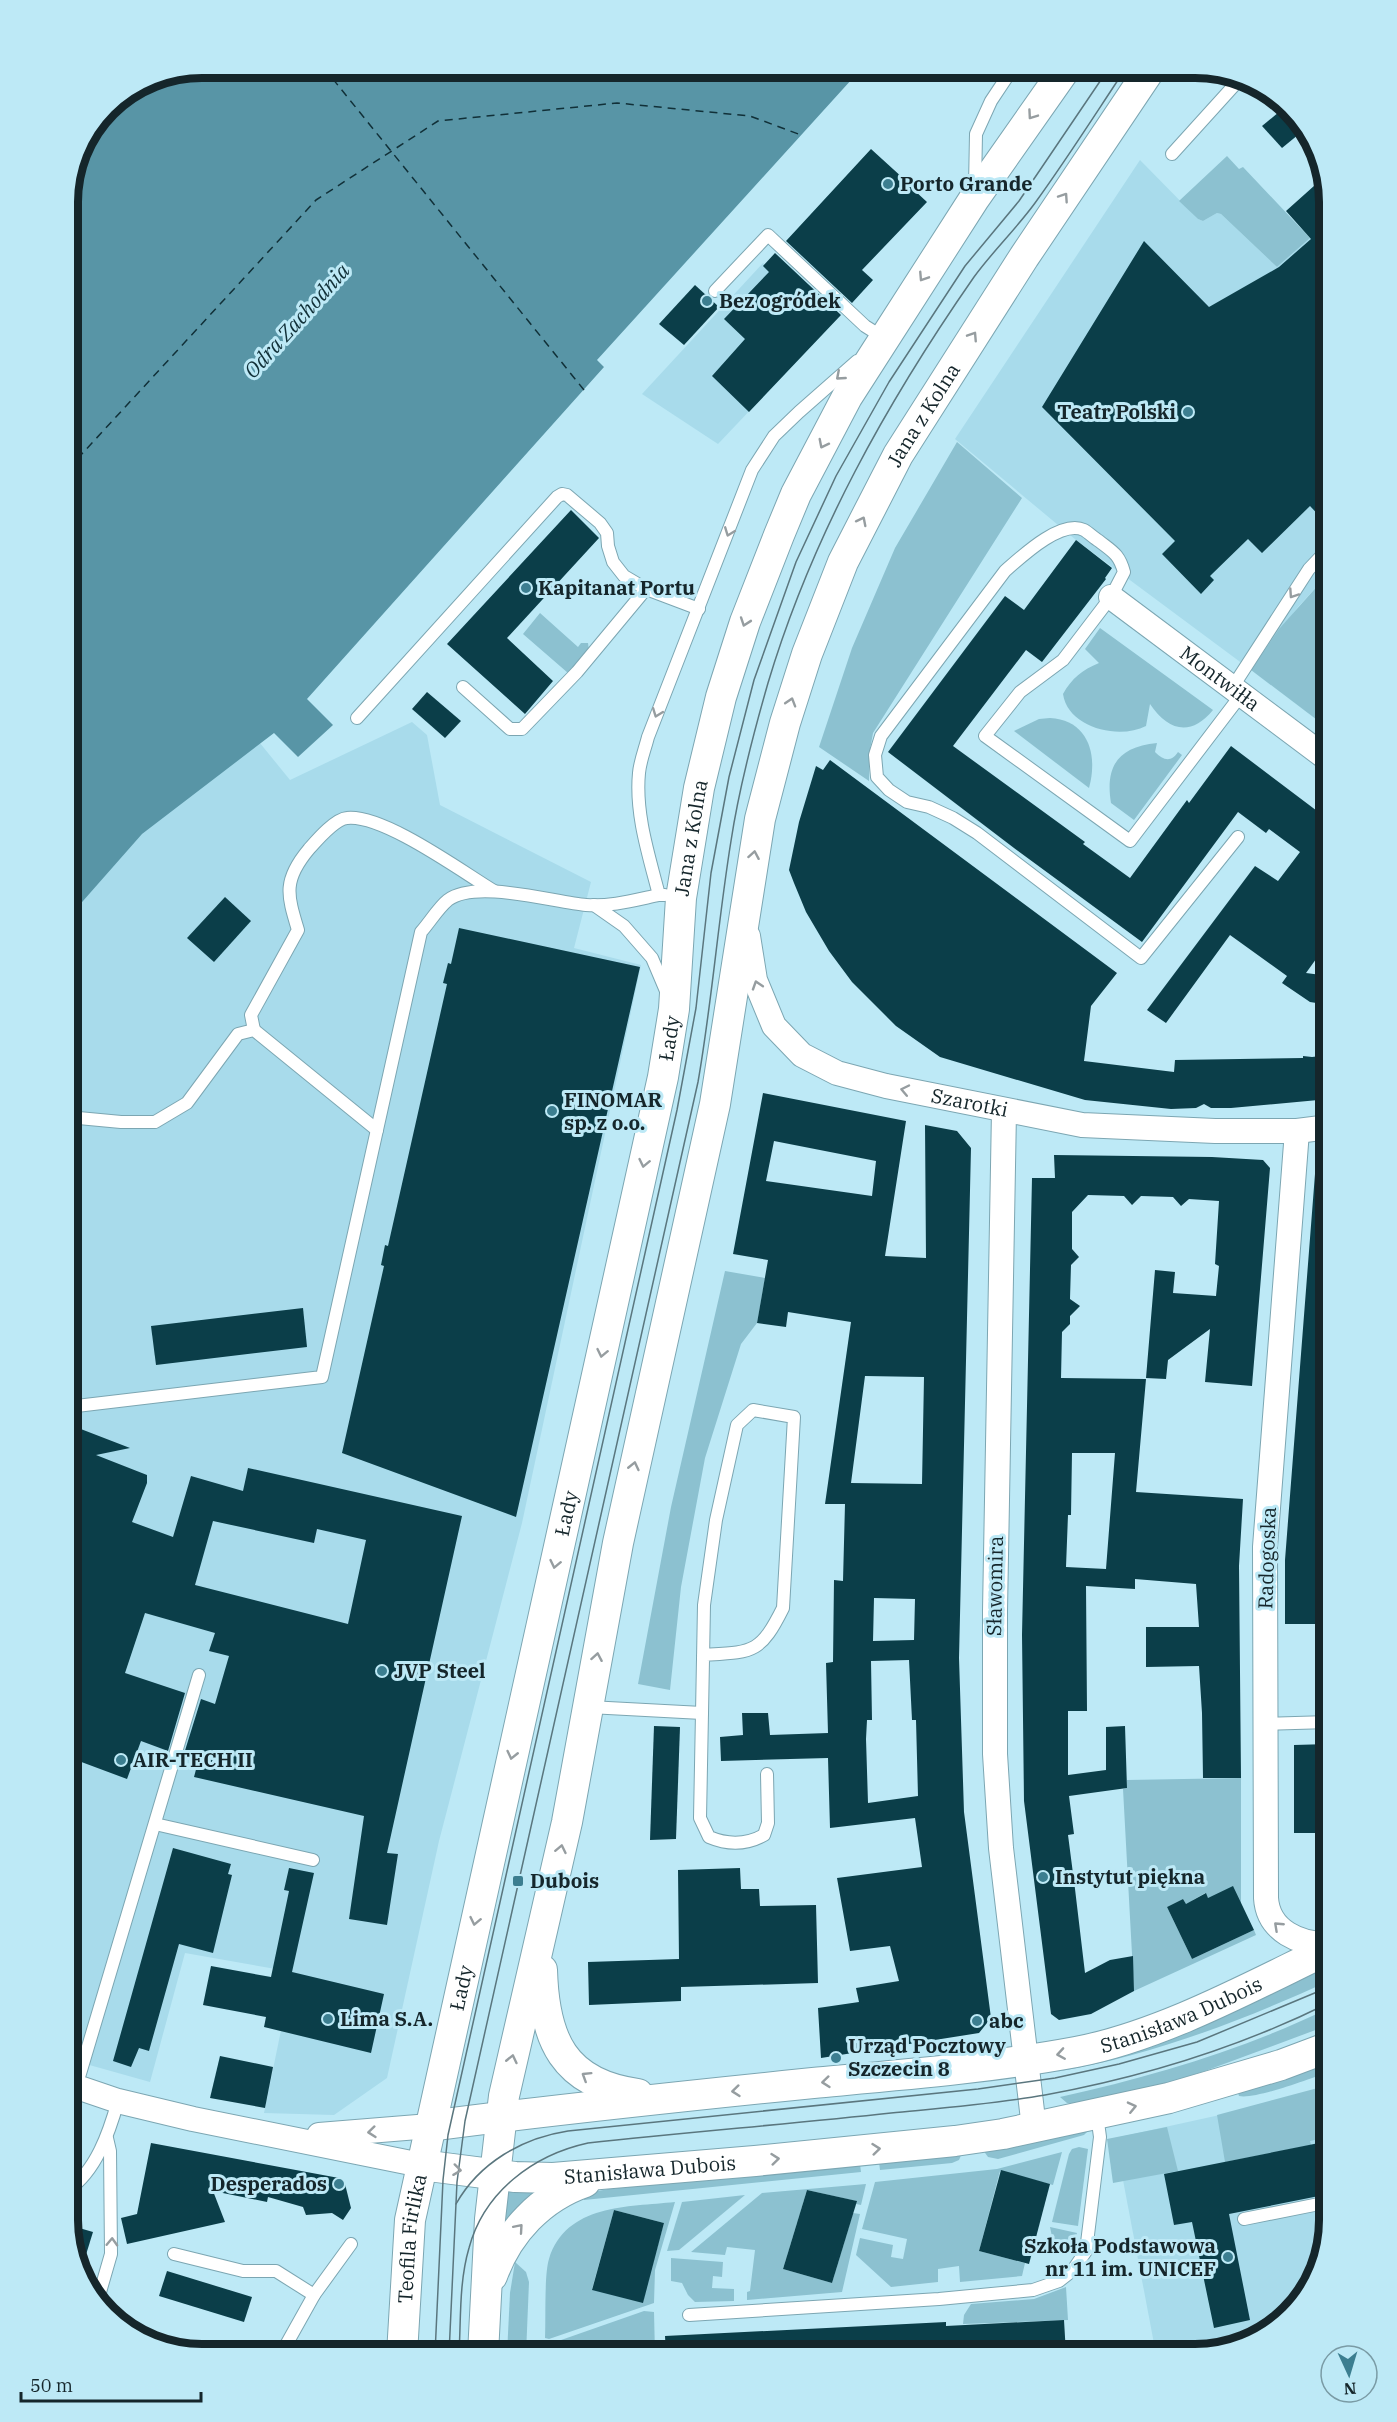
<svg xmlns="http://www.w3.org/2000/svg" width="1397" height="2422" font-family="'IBM Plex Serif',serif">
	<rect width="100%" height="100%" fill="#bde9f6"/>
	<g fill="#a8dbeb">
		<path d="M1140,160L1198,219L1203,221L1217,213L1221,214L1277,267L1329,221V573L1298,607L1251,670L1076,540L955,439Z"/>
		<path d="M763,263L829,327L718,444L642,394Z"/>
		<path d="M238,716L290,780L412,722L427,735L440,805L591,882L574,948L641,965L522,1523L439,1841L387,2078L334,2115L264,2113L293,1972L185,1953L150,2082L68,2059V899Z"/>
		<path d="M1329,2091V2220L1307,2294L1254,2341L1195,2354H1156L1115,2138Z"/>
	</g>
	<g fill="#8cc1d0" fill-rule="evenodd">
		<path d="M1227,156L1239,169L1243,167L1310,238L1277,267L1221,214L1217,213L1203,221L1198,219L1179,201Z"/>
		<path d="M957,442L1022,498L873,733L869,755V781L819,747L852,648L895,548Z"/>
		<path d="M1329,573V729L1251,670L1279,629Z"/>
		<path d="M540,613L578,647L581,643H588L589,651L568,673L523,634Z"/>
		<path d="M1100,628L1213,710C1191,737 1168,731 1150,704L1146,726C1119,740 1068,728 1063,694C1072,678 1082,670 1099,663L1085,649Z"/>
		<path d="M1050,718C1089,720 1098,756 1089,788L1014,731L1039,719Z"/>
		<path d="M1157,743L1155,752C1163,760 1171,763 1178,752L1182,755L1134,820L1111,803C1105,766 1118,747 1157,743Z"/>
		<path d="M725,1271L765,1278L757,1323L741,1344L705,1458L681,1587L670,1690L638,1684L671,1507Z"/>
		<path d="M1241,1778V1904L1208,1898L1205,1893L1193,1900L1188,1908L1183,1899L1167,1907L1192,1959L1254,1930L1256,1935L1134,1991L1123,1789L1127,1788V1780Z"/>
		<path d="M1329,1964V1981C1241,2021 1151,2056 1055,2072L1085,2065Z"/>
		<path d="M1329,2008V2025L1205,2071L1145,2090L1074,2104L1067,2103L1060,2097C1153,2076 1243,2050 1329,2008Z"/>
		<path d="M1329,2061V2072C1312,2078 1254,2100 1239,2096L1238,2093Z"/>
		<path d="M1329,2085V2137L1310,2141L1311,2145L1225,2162L1217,2115Z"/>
		<path d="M1167,2127L1178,2171L1113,2183L1107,2139Z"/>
		<path d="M1088,2131L1084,2135L998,2159L988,2157L983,2150Z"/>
		<path d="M1079,2147L1088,2149L1078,2226L1052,2222L1069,2154L1072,2149Z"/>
		<path d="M1062,2152L1053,2185L1000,2171L979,2251L1025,2263L1022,2276L960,2282L959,2266L938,2269V2282L891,2287L856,2255L860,2238L893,2245L891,2257L903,2259L907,2239L862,2229L875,2182L997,2169Z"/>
		<path d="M962,2153L959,2160L952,2163L880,2170L879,2162Z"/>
		<path d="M860,2164L861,2172L584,2200V2194L608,2189Z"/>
		<path d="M866,2184L861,2205L856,2204V2201L807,2190L783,2269L832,2283L853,2213L860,2214L842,2292L747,2300V2292L750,2291L755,2250L727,2247L725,2255L691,2252L762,2193Z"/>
		<path d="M510,2191L537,2193L503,2226L507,2192Z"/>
		<path d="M745,2195L679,2250L667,2251L682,2202Z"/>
		<path d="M675,2202L655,2270L654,2303L549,2339L545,2338C546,2319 544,2275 549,2259C566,2204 628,2207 675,2202ZM614,2210L664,2223L642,2302L592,2289Z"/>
		<path d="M1050,2227L1077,2233L1070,2253L1055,2251Z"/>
		<path d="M671,2258L723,2262L722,2277L713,2276L712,2288L734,2289V2301L695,2302L688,2295L682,2283L671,2281Z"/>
		<path d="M515,2262L526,2272L529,2282L526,2354H507L510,2293Z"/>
		<path d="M1066,2287L1068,2320L963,2324L964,2315L971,2304L1034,2299Z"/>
		<path d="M644,2311L654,2312L655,2354H544V2346Z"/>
		<path d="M125,2329L231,2354H194L128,2332Z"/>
		<path d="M1268,2329L1254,2341L1224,2348L1223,2338Z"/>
	</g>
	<path fill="#5895a6" d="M202,68H862L597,360L604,367L307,699L333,725L298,757L274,733L142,834L68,918V194L78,150L107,107L151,78Z"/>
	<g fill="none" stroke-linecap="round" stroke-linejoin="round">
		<g stroke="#113038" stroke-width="1.5" stroke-dasharray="8 6" stroke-linecap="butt">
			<path d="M324,68L584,390"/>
			<path d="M68,469L316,200L438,121L617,103L750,116L801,135"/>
		</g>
	</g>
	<g fill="#0b3e49" fill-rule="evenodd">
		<path d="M1285,107L1304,130L1282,148L1262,126Z"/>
		<path d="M871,149L915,189L914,190L927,202L862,270L873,280L852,303L786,241Z"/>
		<path d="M1324,177L1329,202V526L1310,506L1262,553L1248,539L1210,576L1214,580L1201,594L1162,554L1175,541L1042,407L1144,241L1209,307L1279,267L1311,239L1286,211Z"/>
		<path d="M775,253L841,315L749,412L712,376L745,339L724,319L769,272L763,266Z"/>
		<path d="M695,285L719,307L684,345L659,324Z"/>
		<path d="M571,510L599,538L507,638L553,681L525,714L447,644Z"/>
		<path d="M1076,540L1112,568L1105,578L1106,579L1042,662L1026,650L953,746L1085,842L1083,844L1130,878L1187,800L1189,803L1231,746L1329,820V941L1306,973L1329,976V1005L1310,1002L1282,983L1287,976L1230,935L1166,1023L1147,1010L1255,866L1278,881L1300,852L1269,829L1266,833L1238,812L1142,942L1014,848L888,752L1005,596L1024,610Z"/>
		<path d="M427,692L461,721L445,738L412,709Z"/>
		<path d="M830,760L1117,973L1091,1006L1084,1061L1174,1072L1175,1060L1303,1058V1056L1312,1057L1329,1055V1099L1231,1108H1211L1204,1104L1196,1108L1171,1109L1085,1100L940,1057L896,1026L852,982L829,951L806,912L794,883L789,870L799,822L816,766L823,770Z"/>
		<path d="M225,897L251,921L214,962L187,938Z"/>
		<path d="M459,928L640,967L516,1517L342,1453L384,1266L381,1265L385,1245L388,1246L447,984L443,983L448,963L451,964Z"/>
		<path d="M763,1093L906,1121L885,1256L926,1258L925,1125L957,1131L971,1148L959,1658L964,1812L991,2018L979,2033L821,2058L818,2008L859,2002L856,1988L899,1981L890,1946L850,1951L837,1878L922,1867L915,1818L830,1828L828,1758L721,1761L720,1737L743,1735L742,1713H768L770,1735L828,1733L826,1663L833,1662L834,1580L843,1581L845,1504H825L851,1322L788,1312L786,1327L757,1323L768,1260L733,1254ZM774,1141L876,1161L872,1196L766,1181ZM865,1376L924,1377L922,1484L851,1483ZM874,1598L915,1599L914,1640L873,1641ZM909,1660L912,1720H916L918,1796L868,1803L866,1739L867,1720H872L871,1661Z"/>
		<path d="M1054,1155L1212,1157L1263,1160L1270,1168L1252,1386L1205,1382L1210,1329L1168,1360L1166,1379L1146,1378L1155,1270L1175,1272L1173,1293L1216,1296L1219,1266L1215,1264L1219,1201L1189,1199L1181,1206L1173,1197L1141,1196L1132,1205L1124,1196L1088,1195L1072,1212V1249L1079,1257L1071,1265L1070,1299L1080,1306L1070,1316V1324L1062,1332L1061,1378L1146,1379L1136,1492L1243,1499L1239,1566L1241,1778H1203L1202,1713L1199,1666L1146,1667V1627H1199L1196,1584L1135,1579V1589L1086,1586L1087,1711H1068V1775L1106,1770V1727L1125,1726L1127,1788L1069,1796L1074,1834L1068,1835L1075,1889L1085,1973L1110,1960L1133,1956L1134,1991L1091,2014L1059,2020L1051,2014L1024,1801L1022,1635L1032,1178H1055ZM1072,1453H1115L1106,1569L1066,1567L1068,1515H1071Z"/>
		<path d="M1315,1174L1329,1175V1508L1325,1570L1327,1624H1285V1560Z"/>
		<path d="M303,1308L307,1347L156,1365L151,1326Z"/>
		<path d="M73,1426L130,1448L96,1455L147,1475V1483L132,1522L173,1537L191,1476L243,1491L248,1468L462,1516L387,1853L398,1854L387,1925L349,1919L364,1816L194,1777L198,1762L183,1757L201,1699L215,1704L229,1656L209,1651L215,1633L145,1613L125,1673L185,1693L168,1751L141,1741L127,1779L68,1757V1441ZM213,1521L314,1543L317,1529L366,1540L348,1624L195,1585Z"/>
		<path d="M654,1726L680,1727L676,1839L650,1840Z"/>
		<path d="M1329,1744V1833H1294V1745Z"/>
		<path d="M173,1848L231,1864L228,1874L232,1875L213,1953L179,1944L149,2051L139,2048L131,2067L113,2061Z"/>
		<path d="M289,1868L314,1873L292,1972L384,1994L371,2053L264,2027L266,2017L203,2005L211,1966L271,1977L289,1891L284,1890Z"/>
		<path d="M740,1868L741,1889H759L760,1906L816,1905L818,1983L681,1987V2001L589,2005L588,1962L679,1959L678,1870Z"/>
		<path d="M1233,1886L1254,1930L1192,1959L1167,1907L1183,1899L1186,1904L1206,1893L1208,1898Z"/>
		<path d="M220,2056L273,2067L265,2108L210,2098Z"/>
		<path d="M1329,2141V2194L1229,2214L1250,2320L1214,2328L1192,2222L1174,2225L1164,2174Z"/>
		<path d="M151,2143L339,2178L345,2184L351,2208L343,2220L332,2213L306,2215L303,2207L268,2197L267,2202L213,2191L225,2222L127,2244L121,2218L137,2214Z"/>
		<path d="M1001,2170L1050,2184L1029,2264L979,2251Z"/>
		<path d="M807,2190L857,2201L832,2283L783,2269Z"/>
		<path d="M614,2210L664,2223L643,2303L592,2290Z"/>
		<path d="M69,2225L93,2232L80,2274L72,2241Z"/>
		<path d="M167,2271L252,2297L244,2322L159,2296Z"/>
		<path d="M1064,2320L1066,2354H924V2347L781,2354H666L665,2336L946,2322V2326Z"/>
	</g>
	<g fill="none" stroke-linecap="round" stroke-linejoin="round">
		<defs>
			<g id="service">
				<path d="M1172,154L1239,80"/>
				<path d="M975,186L976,134L991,101L1013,68"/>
				<path d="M715,291L768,235L865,326L884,338L882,339"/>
				<path d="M463,687L510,729H522L577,672L646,589"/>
				<path d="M1232,688L1309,569L1329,548"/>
				<path d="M357,718L557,497L562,494L567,495L600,523L607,533L608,546L613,562L624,576L646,589L699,609"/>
				<path d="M1238,837L1141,958L977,833L953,818L929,807L907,802L889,790L877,777L875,755L881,736L1005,571C1021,557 1061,519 1084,530C1089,533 1094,538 1099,541C1113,552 1119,554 1124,572L1111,597L1063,660L1020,692L985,736L1130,841L1241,695"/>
				<path d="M665,895H659C649,856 635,814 639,773C640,761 645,749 648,737L752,470L774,436L799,412L857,361"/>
				<path d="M594,905L624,926L652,958L666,991"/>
				<path d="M254,1030L251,1015L298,930C287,894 283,880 309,849C317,840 335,819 347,818C383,814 461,871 494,891"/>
				<path d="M68,1117L121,1122H155L187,1103L238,1034L254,1030L377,1130"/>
				<path d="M68,1407L322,1377L421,932C430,922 438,908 448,900C476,879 553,902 586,905C610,907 635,900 659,895"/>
				<path d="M589,1707L702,1713L700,1818L709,1837C728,1845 746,1845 764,1835L768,1823L767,1774"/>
				<path d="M702,1713L704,1605L716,1520L737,1425L753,1410L794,1417L783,1608C760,1654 753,1652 703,1655"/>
				<path d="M1265,1724L1329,1722"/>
				<path d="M155,1824L313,1860"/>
				<path d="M76,2087L199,1675"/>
				<path d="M68,2190C96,2171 109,2133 118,2101"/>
				<path d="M1244,2219L1329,2202"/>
				<path d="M174,2254L243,2271H276L314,2295"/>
				<path d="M98,2299L111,2254L110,2151L107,2138"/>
				<path d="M689,2315L939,2299L1033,2290L1059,2281L1073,2270L1086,2251L1100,2137L1097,2115"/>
				<path d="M281,2354L314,2295L351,2244"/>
			</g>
			<g id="minor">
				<path id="s1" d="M1111,597L1329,760"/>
				<path id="s2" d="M748,936L755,980L774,1026L802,1055L837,1073L886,1086L1082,1125L1215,1131H1297L1329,1127"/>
				<path d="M1004,1111L995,1611V1754L1001,1848L1034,2128"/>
				<path d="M1297,1131L1265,1547L1266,1898C1268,1931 1300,1945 1329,1944"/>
				<path d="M68,2084L118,2101L193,2119L421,2165"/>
				<path d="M319,2135L430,2126"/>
			</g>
			<g id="tertiary">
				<path d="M542,1970C544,2039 563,2084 638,2094"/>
				<path id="s3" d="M430,2126C558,2109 685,2096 813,2083C901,2075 990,2068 1076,2052C1161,2036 1252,1986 1329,1949"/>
				<path id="s4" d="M421,2165L515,2177L553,2178L755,2161L955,2141L1003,2134L1169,2098L1281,2065L1329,2047"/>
				<path d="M492,2276C508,2232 541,2197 585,2182"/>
				<path id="s5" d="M402,2354L410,2220L663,1077L674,1009L681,898L699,788L721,697L745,622L779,535L796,494L847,397L974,199L1066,68"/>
				<path id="s6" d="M483,2354L490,2219L504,2096L567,1822L618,1543L715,1104L760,819L785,723L807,654L843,562L898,455L1024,257L1151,68"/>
			</g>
		</defs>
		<use href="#service" stroke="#7ca6b2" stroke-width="14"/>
		<use href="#minor" stroke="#7ca6b2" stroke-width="26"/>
		<use href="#tertiary" stroke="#7ca6b2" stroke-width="32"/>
		<use href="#service" stroke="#fff" stroke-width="12"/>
		<use href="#minor" stroke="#fff" stroke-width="24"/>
		<use href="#tertiary" stroke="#fff" stroke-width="30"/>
		<g stroke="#5a767e" stroke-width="1.5">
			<path d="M456,2204C479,2163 522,2138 568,2131L978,2089L1055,2078L1119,2064L1197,2042L1329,1987"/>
			<path d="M435,2354L443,2180L448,2135L677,1110L696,1008L711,873L729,777L754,680L796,562L836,476L889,382L965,266L1019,201L1109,68"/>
			<path d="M449,2354L457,2182L465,2121L698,1082C712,1002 718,921 731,841C739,788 753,735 768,683C812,536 887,402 974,277C993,251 1016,229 1035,203C1067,159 1096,113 1126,68"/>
			<path d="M459,2354C461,2319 459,2282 469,2248C484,2192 533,2155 588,2143C689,2132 790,2124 891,2113C942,2108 994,2104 1045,2095C1143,2077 1240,2047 1329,2003"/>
		</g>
	</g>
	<defs><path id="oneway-chevron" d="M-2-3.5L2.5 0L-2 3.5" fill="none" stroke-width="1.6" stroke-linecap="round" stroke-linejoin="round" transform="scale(1.5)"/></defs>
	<g stroke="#969da0">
		<use href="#oneway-chevron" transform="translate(1032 115) rotate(125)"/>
		<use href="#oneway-chevron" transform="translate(1064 197) rotate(-56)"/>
		<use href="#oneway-chevron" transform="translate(923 277) rotate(123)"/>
		<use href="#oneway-chevron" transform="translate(973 336) rotate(-57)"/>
		<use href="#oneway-chevron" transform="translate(840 376) rotate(139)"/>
		<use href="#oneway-chevron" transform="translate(823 444) rotate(117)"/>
		<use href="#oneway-chevron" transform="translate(862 521) rotate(-63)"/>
		<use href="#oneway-chevron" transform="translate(729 532) rotate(111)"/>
		<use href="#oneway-chevron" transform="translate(1293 594) rotate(124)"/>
		<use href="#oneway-chevron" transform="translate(745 622) rotate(109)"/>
		<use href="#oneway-chevron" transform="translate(791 702) rotate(-73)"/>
		<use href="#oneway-chevron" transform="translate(657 713) rotate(111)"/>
		<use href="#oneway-chevron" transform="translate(754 855) rotate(-80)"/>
		<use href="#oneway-chevron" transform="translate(757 985) rotate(-108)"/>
		<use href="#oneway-chevron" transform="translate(905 1090) rotate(-168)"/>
		<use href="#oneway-chevron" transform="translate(644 1163) rotate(102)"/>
		<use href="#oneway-chevron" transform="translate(602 1353) rotate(102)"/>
		<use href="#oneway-chevron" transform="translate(634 1466) rotate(-77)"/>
		<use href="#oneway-chevron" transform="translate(555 1564) rotate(102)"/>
		<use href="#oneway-chevron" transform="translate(597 1657) rotate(-80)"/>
		<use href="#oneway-chevron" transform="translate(512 1755) rotate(103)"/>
		<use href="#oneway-chevron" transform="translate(561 1849) rotate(-78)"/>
		<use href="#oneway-chevron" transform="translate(475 1921) rotate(102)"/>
		<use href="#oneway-chevron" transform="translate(1278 1926) rotate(-137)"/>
		<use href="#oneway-chevron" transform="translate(1061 2054) rotate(171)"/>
		<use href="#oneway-chevron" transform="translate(512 2059) rotate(-77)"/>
		<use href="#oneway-chevron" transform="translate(586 2076) rotate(-148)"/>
		<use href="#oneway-chevron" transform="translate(826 2082) rotate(174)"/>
		<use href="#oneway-chevron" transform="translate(736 2091) rotate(174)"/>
		<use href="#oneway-chevron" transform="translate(1132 2107) rotate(-13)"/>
		<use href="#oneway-chevron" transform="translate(372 2132) rotate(174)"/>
		<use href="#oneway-chevron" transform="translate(876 2149) rotate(-6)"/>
		<use href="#oneway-chevron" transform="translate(775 2159) rotate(-6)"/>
		<use href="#oneway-chevron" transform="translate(457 2170) rotate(7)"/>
		<use href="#oneway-chevron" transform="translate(519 2228) rotate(-49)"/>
		<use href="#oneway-chevron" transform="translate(112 2242) rotate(-88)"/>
	</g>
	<g fill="#3c7e90" stroke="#bde9f6" stroke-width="2">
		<circle cx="888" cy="184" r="6"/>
		<circle cx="707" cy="301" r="6"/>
		<circle cx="1188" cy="412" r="6"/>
		<circle cx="526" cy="588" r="6"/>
		<circle cx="552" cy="1111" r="6"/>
		<circle cx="382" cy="1671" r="6"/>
		<circle cx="121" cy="1760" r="6"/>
		<circle cx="1043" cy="1877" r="6"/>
		<rect x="512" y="1875" width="12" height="12" rx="3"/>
		<circle cx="328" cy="2019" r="6"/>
		<circle cx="977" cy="2021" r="6"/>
		<circle cx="836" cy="2058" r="6"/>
		<circle cx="339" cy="2184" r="6"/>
		<circle cx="1228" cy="2257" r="6"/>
	</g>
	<g text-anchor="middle" stroke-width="6" stroke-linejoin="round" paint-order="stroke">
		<g font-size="20" font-weight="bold" fill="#15262b" stroke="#bde9f6" text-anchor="start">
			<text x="900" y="191">Porto Grande</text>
			<text x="719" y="308">Bez ogródek</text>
			<text x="1176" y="419" text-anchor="end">Teatr Polski</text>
			<text x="538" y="595">Kapitanat Portu</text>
			<text x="564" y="1107">FINOMAR<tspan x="564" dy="23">sp. z o.o.</tspan></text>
			<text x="394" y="1678">JVP Steel</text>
			<text x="133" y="1767">AIR-TECH II</text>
			<text x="1055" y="1884">Instytut piękna</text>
			<text x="530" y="1888">Dubois</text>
			<text x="340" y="2026">Lima S.A.</text>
			<text x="989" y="2028">abc</text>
			<text x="848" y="2053">Urząd Pocztowy<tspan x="848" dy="23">Szczecin 8</tspan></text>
			<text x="327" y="2191" text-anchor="end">Desperados</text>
			<text x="1216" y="2253" text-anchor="end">Szkoła Podstawowa<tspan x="1216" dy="23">nr 11 im. UNICEF</tspan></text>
		</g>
		<g font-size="20" fill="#15262b" stroke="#bde9f6">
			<text dy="7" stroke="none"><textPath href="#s6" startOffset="2000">Jana z Kolna</textPath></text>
			<text dy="7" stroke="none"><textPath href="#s1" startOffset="136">Montwiłła</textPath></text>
			<text dy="7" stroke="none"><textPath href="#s5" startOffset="1546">Jana z Kolna</textPath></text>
			<text dy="7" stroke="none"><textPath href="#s5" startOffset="1344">Łady</textPath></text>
			<text dy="7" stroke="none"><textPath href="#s2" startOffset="310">Szarotki</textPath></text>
			<text dy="7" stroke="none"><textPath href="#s5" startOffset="858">Łady</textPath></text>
			<text transform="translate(1267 1558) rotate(-88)" y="7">Radogoska</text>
			<text transform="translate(995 1586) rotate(-89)" y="7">Sławomira</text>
			<text dy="7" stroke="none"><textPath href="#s5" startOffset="372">Łady</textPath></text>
			<text dy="7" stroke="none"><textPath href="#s3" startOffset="762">Stanisława Dubois</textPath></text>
			<text dy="7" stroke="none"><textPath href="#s4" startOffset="230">Stanisława Dubois</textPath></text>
			<text dy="7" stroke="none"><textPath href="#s5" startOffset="116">Teofila Firlika</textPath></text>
		</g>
		<g font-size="21" font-style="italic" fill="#113038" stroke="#bde9f6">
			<text transform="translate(297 321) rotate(-48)" y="7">Odra Zachodnia</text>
		</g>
	</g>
	<path d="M0 0H1397V2422H0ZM202 78H1195A124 124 0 0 1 1319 202V2220A124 124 0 0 1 1195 2344H202A124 124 0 0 1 78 2220V202A124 124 0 0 1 202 78Z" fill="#bde9f6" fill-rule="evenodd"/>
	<path fill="none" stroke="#15262b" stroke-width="8" d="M202 78H1195A124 124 0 0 1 1319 202V2220A124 124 0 0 1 1195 2344H202A124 124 0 0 1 78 2220V202A124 124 0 0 1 202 78Z"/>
	<g transform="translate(1349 2374) rotate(176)"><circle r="28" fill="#bde9f6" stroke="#7a9ba5" stroke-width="1.5"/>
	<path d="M0-4.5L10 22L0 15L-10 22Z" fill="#3c7e90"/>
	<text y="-9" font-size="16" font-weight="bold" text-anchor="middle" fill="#15262b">N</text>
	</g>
	<path d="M21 2392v9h180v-9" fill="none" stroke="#15262b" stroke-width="3"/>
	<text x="30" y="2392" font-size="18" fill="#15262b" stroke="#bde9f6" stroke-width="4.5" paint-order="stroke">50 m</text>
</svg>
